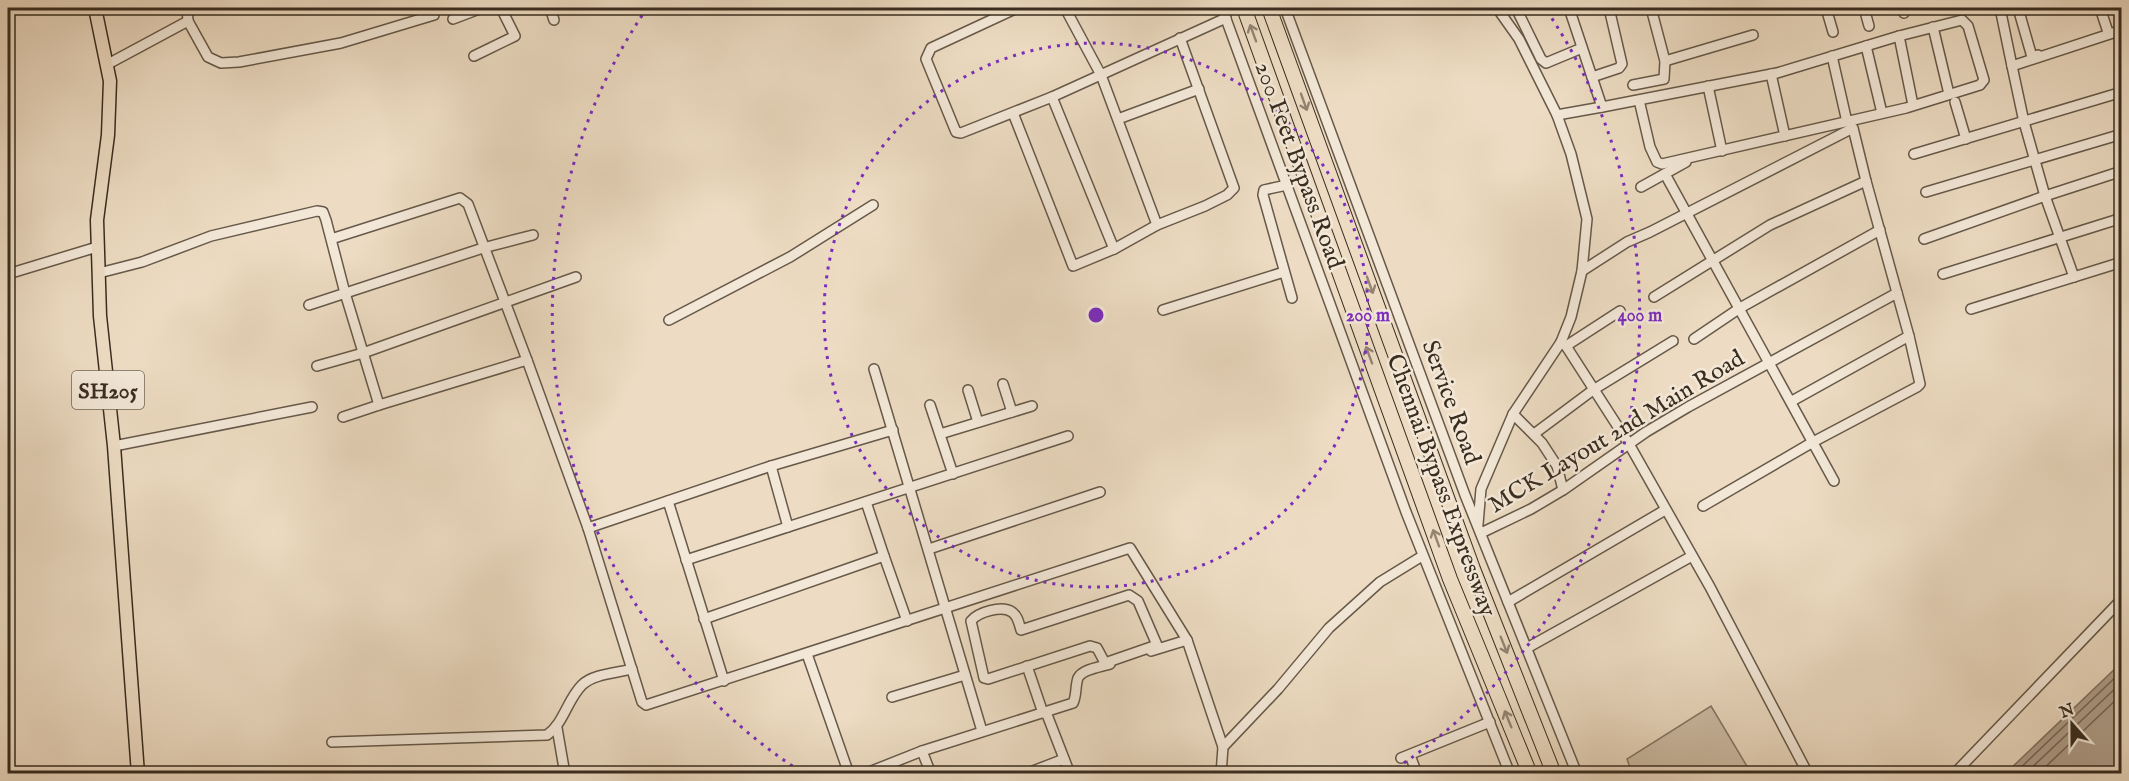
<svg xmlns="http://www.w3.org/2000/svg" width="2129" height="781" font-family="'IM FELL English',serif">
	<rect width="100%" height="100%" fill="#eddcc3"/>
	<filter id="stains"><feTurbulence type="fractalNoise" baseFrequency=".00333" numOctaves="4"/><feColorMatrix values="0 0 0 0 .2 0 0 0 0 .09 0 0 0 0 .02 0 0 0 .5 -.17"/></filter>
	<radialGradient id="worn" r=".72"><stop offset=".6" stop-color="#630" stop-opacity="0"/><stop offset="1" stop-color="#630" stop-opacity=".3"/></radialGradient>
	<path fill="#cebea7" stroke="#847664" stroke-width="1.5" d="M1711,706L1751,773H1632L1627,759Z"/>
	<path fill="#b0a08c" stroke="#807261" stroke-width="1.5" d="M2121,663V773H2006Z"/>
	<g fill="none" stroke-linecap="round" stroke-linejoin="round">
		<g stroke="#746656" stroke-width="1.5">
			<path d="M2014,774L2122,671"/>
			<path d="M2025,774L2122,682"/>
			<path d="M2038,774L2122,694"/>
		</g>
		<defs>
			<g id="minor">
				<path d="M187,8L188,21"/>
				<path d="M550,8L554,20"/>
				<path d="M1017,8L931,48L926,59L956,132L961,133L1052,97L1226,18"/>
				<path d="M1065,8L1101,75L1157,225"/>
				<path d="M1222,8L1406,512L1510,774"/>
				<path d="M1285,8L1465,495L1577,774"/>
				<path d="M1516,8L1541,59L1546,63L1582,48"/>
				<path d="M1826,8L1833,32"/>
				<path d="M1864,8L1869,26"/>
				<path d="M1902,8L1904,13"/>
				<path d="M2000,8L2012,66L2122,30"/>
				<path d="M2018,8L2032,57L2038,55"/>
				<path d="M2100,8L2108,32"/>
				<path d="M1570,11L1582,8"/>
				<path d="M453,19L482,8"/>
				<path d="M1933,27L1949,94"/>
				<path d="M1899,36L1913,105"/>
				<path d="M1866,46L1882,113"/>
				<path d="M474,56L515,36L501,8"/>
				<path d="M1832,56L1847,122"/>
				<path d="M1665,61L1753,35"/>
				<path d="M108,64L188,21L208,57L221,63L239,62L341,43L434,15V8"/>
				<path d="M2012,66L2024,122L2045,196L2074,277"/>
				<path d="M1771,74L1785,136"/>
				<path d="M1592,77L1619,68L1622,64L1609,8"/>
				<path d="M1633,85L1664,79L1665,61L1651,8"/>
				<path d="M1708,86L1722,151"/>
				<path d="M1052,97L1114,249"/>
				<path d="M1955,102L1966,139"/>
				<path d="M1602,107L1777,73L1899,36L1962,20L1968,26L1984,80L1980,85L1906,108L1662,164L1657,162L1650,147L1639,100"/>
				<path d="M1013,113L1073,266L1114,249L1157,225L1205,206L1227,195L1234,188L1180,38"/>
				<path d="M1557,115L1602,107L1569,8"/>
				<path d="M1118,119L1199,89"/>
				<path d="M1914,154L2122,92"/>
				<path d="M1665,174L1834,481"/>
				<path d="M1287,185L1264,190L1263,195L1292,298"/>
				<path d="M1641,187L1686,162"/>
				<path d="M1926,192L2122,134"/>
				<path d="M1924,239L2045,196L2122,171"/>
				<path d="M1582,271L1627,242L1650,232L1853,128L1866,181"/>
				<path d="M99,273L142,262L211,236L317,211L323,212L326,220L345,293L379,405L527,360L468,204L460,198L331,239"/>
				<path d="M8,274L97,247"/>
				<path d="M1943,274L2122,218"/>
				<path d="M1654,297L1770,225L1866,181L1909,336L1792,401"/>
				<path d="M309,305L483,248L533,235"/>
				<path d="M1971,309L2122,262"/>
				<path d="M1163,310L1284,272"/>
				<path d="M669,320L790,257L873,205"/>
				<path d="M1694,339L1740,308L1880,230"/>
				<path d="M1561,342L1566,346L1629,444L1710,587L1808,774"/>
				<path d="M1566,346L1620,311"/>
				<path d="M527,360L588,528L642,702L646,705L1130,548L1187,640"/>
				<path d="M317,366L363,353L576,277"/>
				<path d="M874,369L982,731"/>
				<path d="M1003,384L1012,412"/>
				<path d="M968,390L978,422"/>
				<path d="M930,405L953,474"/>
				<path d="M1513,414L1542,443L1557,466L1563,490"/>
				<path d="M343,417L379,405"/>
				<path d="M940,434L1032,406"/>
				<path d="M1534,434L1593,390L1673,341"/>
				<path d="M114,446L312,407"/>
				<path d="M668,501L724,681"/>
				<path d="M1703,506L1813,442L1917,387L1920,384L1909,336"/>
				<path d="M1478,524L1481,489L1513,414L1561,342L1571,317L1582,271L1587,219L1571,154L1557,115L1519,39L1497,8"/>
				<path d="M788,527L771,466L893,430"/>
				<path d="M588,528L771,466"/>
				<path d="M1481,533L1531,509L1563,490L1646,432L1688,407L1897,293"/>
				<path d="M929,549L1100,492"/>
				<path d="M884,556L907,621"/>
				<path d="M686,560L1068,436"/>
				<path d="M1129,595L1138,601L1157,645L1105,663L1097,648L1090,646L988,679L984,678L971,621C978,612 1002,605 1012,612C1018,616 1019,624 1021,630Z"/>
				<path d="M1508,602L1665,510"/>
				<path d="M704,619L884,556L866,502"/>
				<path d="M1527,648L1692,556"/>
				<path d="M1151,651L1187,640L1223,747"/>
				<path d="M807,654L849,774"/>
				<path d="M1027,666L1043,713"/>
				<path d="M892,697L965,675"/>
				<path d="M1046,712L1070,774"/>
				<path d="M557,728L565,774"/>
				<path d="M332,742L547,735C564,723 567,700 582,685C593,674 617,673 632,669"/>
				<path d="M922,751L931,774"/>
				<path d="M1410,755L1417,774"/>
				<path d="M1401,758L1490,722"/>
				<path d="M864,774L922,751L1073,703C1077,695 1075,686 1078,678C1082,669 1101,667 1110,664"/>
				<path d="M1025,774L1064,759"/>
				<path d="M1221,774L1223,747L1278,689L1329,628L1380,582L1419,558L1423,557"/>
				<path d="M1954,774L2122,599"/>
			</g>
			<path id="major" d="M95,8L110,81L108,135L97,220L100,316L114,446L138,774"/>
			<g id="highway">
				<path d="M1244,8L1450,579L1530,774"/>
				<path d="M1269,8L1473,569L1554,774"/>
			</g>
		</defs>
		<use href="#minor" stroke="#665949" stroke-width="12"/>
		<use href="#major" stroke="#392d20" stroke-width="15"/>
		<use href="#highway" stroke="#392d20" stroke-width="16"/>
		<use href="#minor" stroke="#f3e8d8" stroke-width="9"/>
		<use href="#major" stroke="#eddcc3" stroke-width="12"/>
		<use href="#highway" stroke="#eddcc3" stroke-width="14"/>
	</g>
	<defs><path id="oneway-shaft" d="M-6 0H5M1.5-3L5.5 0L1.5 3" fill="none" stroke-width="1.6" stroke-linecap="round" stroke-linejoin="round" transform="scale(1.5)"/></defs>
	<g stroke="#938472">
		<use href="#oneway-shaft" transform="translate(1253 33) rotate(-110)"/>
		<use href="#oneway-shaft" transform="translate(1304 102) rotate(70)"/>
		<use href="#oneway-shaft" transform="translate(1370 285) rotate(70)"/>
		<use href="#oneway-shaft" transform="translate(1369 355) rotate(-110)"/>
		<use href="#oneway-shaft" transform="translate(1436 538) rotate(-110)"/>
		<use href="#oneway-shaft" transform="translate(1504 645) rotate(68)"/>
		<use href="#oneway-shaft" transform="translate(1508 719) rotate(-112)"/>
	</g>
	<g fill="none" stroke="#7b2cbf" stroke-width="3" stroke-dasharray="3 6">
		<circle cx="1096" cy="315" r="272"/>
		<path d="M800 771A544 544 0 0 1 645 11M1547 11A544 544 0 0 1 1392 771"/>
	</g>
	<g text-anchor="middle" stroke-width="5" stroke-linejoin="round" paint-order="stroke">
		<rect fill="#f3e8d8" stroke="#716557" stroke-width="1.5" x="72" y="371" width="72" height="38" rx="4.5"/>
		<g font-size="22" font-weight="bold" fill="#392d20">
			<text x="108" y="398">SH205</text>
		</g>
		<g font-size="24" fill="#392d20" stroke="#f3e8d8">
			<text transform="translate(1300 165) rotate(70)" y="8">200 Feet Bypass Road</text>
			<text transform="translate(1452 402) rotate(70)" y="8">Service Road</text>
			<text transform="translate(1616 431) rotate(-31)" y="8">MCK Layout 2nd Main Road</text>
			<text transform="translate(1442 485) rotate(70)" y="8">Chennai Bypass Expressway</text>
		</g>
	</g>
	<circle cx="1096" cy="315" r="9" fill="#7b2cbf" stroke="#f3e8d8" stroke-width="3"/>
	<g font-size="18" text-anchor="middle" font-weight="bold" fill="#7b2cbf" stroke="#f3e8d8" stroke-width="5" stroke-linejoin="round" paint-order="stroke">
		<text x="1368" y="321">200 m</text>
		<text x="1640" y="321">400 m</text>
	</g>
	<rect width="2129" height="781" fill="none" stroke="#eddcc3" stroke-width="30"/>
	<rect x="9" y="9" width="2111" height="763" fill="none" stroke="#392d20" stroke-width="3"/>
	<rect x="15" y="15" width="2099" height="751" fill="none" stroke="#392d20" stroke-width="1.5"/>
	<g transform="translate(2072 724) rotate(339)" stroke="#f3e8d8" stroke-width="4.5" paint-order="stroke">
	<path d="M0-4.5L10 22L0 15L-10 22Z" fill="#392d20"/>
	<text y="-9" font-size="16" font-weight="bold" text-anchor="middle" fill="#392d20">N</text>
	</g>
	<rect width="100%" height="100%" filter="url(#stains)"/>
	<rect width="100%" height="100%" fill="url(#worn)"/>
</svg>
